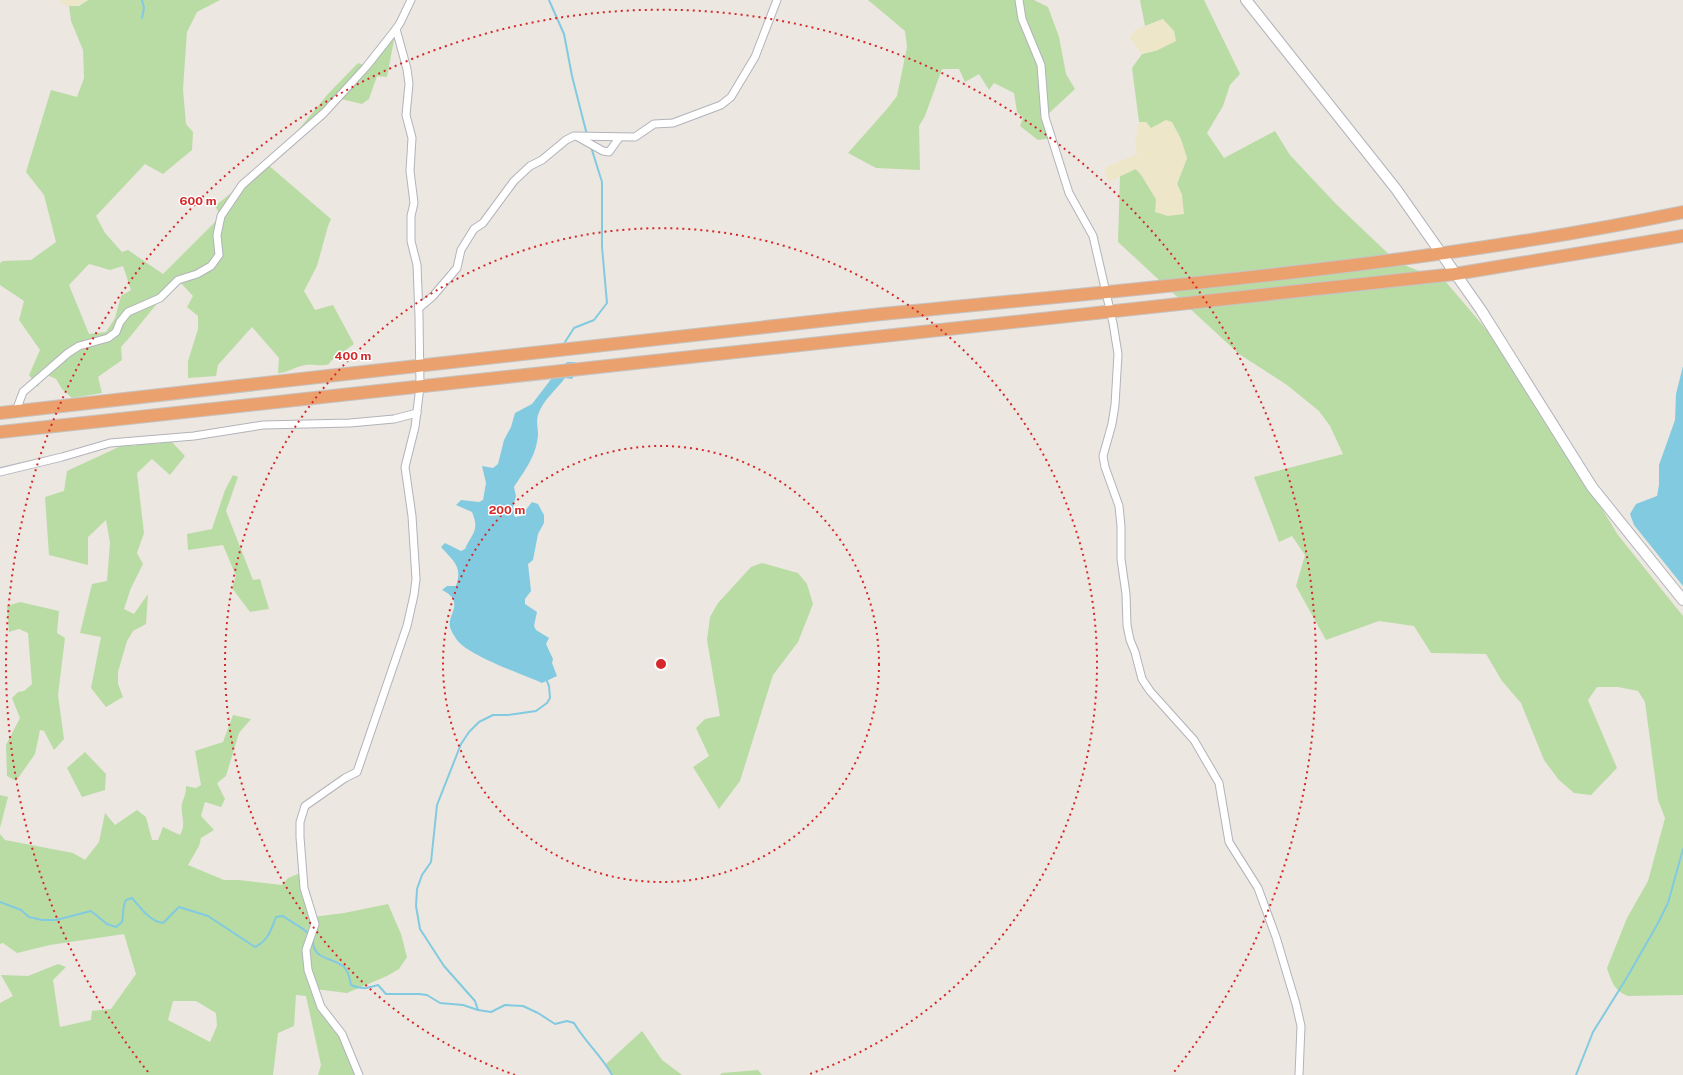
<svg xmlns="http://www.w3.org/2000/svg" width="1683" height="1075" font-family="'Public Sans',sans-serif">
	<rect width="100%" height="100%" fill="#ece7e1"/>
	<g fill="#b9dca5" fill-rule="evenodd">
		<path d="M88,0H220L197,12L187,32L183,89L186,124L193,132L192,150L163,174L145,164L96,216L105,233L122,252L128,250L163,274L221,216L215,206L267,164L331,219L328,226L317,266L304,291L315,310L333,305L354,344L331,361L329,364C320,367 314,364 306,365C295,366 288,373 278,373L279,358L252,327L218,365L216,376L188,378V361L198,329V316L187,307L193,296L178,280C157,301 141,325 121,347L122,360L98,377L102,393L72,398L62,389L56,379L43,373L38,387L29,375L40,350L19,320L24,301L0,285V263L3,261L31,260L56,242L44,195L26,172L51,90L77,97L84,78L83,50L71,21L69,6H79ZM89,264L110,270L123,266L131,290L121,296L115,318L106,332L89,334L69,285Z"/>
		<path d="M868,0H1034L1048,7L1059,37L1066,74L1075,89L1045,117L1052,138L1038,140L1020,126L1023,118L1017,112L1014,93L994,83L989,90L979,74L965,82L959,69H942L925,116L919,126L920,170L876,168L848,153L887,109L897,96L907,47L905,31Z"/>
		<path d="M1140,0H1204L1240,74L1230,85L1223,106L1207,133L1224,158L1275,131L1290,155L1336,204L1397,262L1446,282L1508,355L1618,535L1683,616V995L1628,996C1614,991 1611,980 1607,968L1627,918L1648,881L1665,818L1658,800L1645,702L1638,691L1618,687H1597L1588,700L1617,768L1591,795L1574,793L1559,780L1544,760L1521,703L1502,681L1486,654L1431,653L1414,626L1379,621L1326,640L1296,586L1305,555L1292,536L1279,542L1254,477L1343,454L1330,426L1319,411L1287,385L1239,354L1118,242L1120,176L1135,168L1142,176L1156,199L1182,195L1177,184L1187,158L1151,129L1146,122H1139L1132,68L1142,54L1158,50L1163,19L1145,26Z"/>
		<path d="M396,29L387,77L377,76L369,99L362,104L337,98L302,133L299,129L328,94L358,63L366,66Z"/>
		<path d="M143,436L158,444L168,438L185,456L170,475L152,459L137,473L144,533L137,553L143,564L131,588L124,609L134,614L148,594L146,624L133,631L127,641L118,672V684L123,697L106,707L91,688L101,637L80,633L92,584L107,581L110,543L106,520L88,537V565L49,555L45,497L64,491L67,471L123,445L136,446Z"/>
		<path d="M233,475L238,477L226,511L253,580L260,579L269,609L250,612L232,588L236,576L223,545L188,550L187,534L212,529L225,490Z"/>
		<path d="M762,563L798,573L807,584L813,604L798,642L773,675L740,781L719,809L693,767L709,756L696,728L705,719L720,716L707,640L710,617L718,603L751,567Z"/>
		<path d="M20,602L59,611L57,633L65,638L58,695L64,739L54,750L44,731L40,730L35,754L16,781L7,776L6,745L20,718L12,698L18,692L24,691L32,684L28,633L19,629L9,632L7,606Z"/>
		<path d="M233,715L251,719L239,733L226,776L217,783L225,799L221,807L205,802L201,816L214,830L201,838L199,846L188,865L224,880H239L282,885L288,878L303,872L313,917L344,913L388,904L401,934L407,957L399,969L387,976L347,993L315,989L321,1007L342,1034L359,1075H318L321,1065L306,996L296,995L294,1026L278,1033L273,1075H0V1003L13,996L1,975L28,976L58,964L66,967L53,980L60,1027L91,1020L92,1011L111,1009L136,974L124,934L50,945L17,953L3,943L0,944V834L5,840L73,853L85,860L99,842L105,813L115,825L137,810L146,817L152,840H158L163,827L180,835C187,823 180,816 182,804C184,796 186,795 186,786L196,788L201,785L195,751L223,742ZM173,1001H196L216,1013L217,1026L210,1042L168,1020Z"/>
		<path d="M85,752L106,774L105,790L82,797L67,768Z"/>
		<path d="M0,795L8,797L0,828Z"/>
		<path d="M642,1031L662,1060L682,1075H612L606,1064Z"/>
		<path d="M758,1070L762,1075H720L722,1073Z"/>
	</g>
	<g fill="#ede6c9">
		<path d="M59,0H88C79,6 67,10 59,0Z"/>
		<path d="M1163,19L1174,31L1176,41L1158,50L1142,54L1130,38L1135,30Z"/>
		<path d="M1166,120L1172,122L1181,139L1187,158L1177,184L1182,195L1184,214L1168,216L1155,212L1156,199L1142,176L1136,169L1108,182L1104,168L1137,154L1135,142L1139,122H1146L1151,128Z"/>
	</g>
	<g fill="#82cae0">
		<path d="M567,362H575L576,372L572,379L565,378C556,390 543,400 538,415C536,421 538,428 538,434C537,455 525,470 514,487L516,496L513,507L515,517L521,516L532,502L538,504L544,515V523L538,534L533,560L528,564L531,591L525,599V604L537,612L534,626L536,630L549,638L546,644L553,659L552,663L557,676L542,683C522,674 469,656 457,640C455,637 451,631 450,627C447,614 466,602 442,590L447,586H456C463,566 453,561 441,547L445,543L461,551L465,549C472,533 480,531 472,512L456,505L461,500L479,502L483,500L486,483L482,466L493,468L498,464L504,440L511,427L515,413L532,404L555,374Z"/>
		<path d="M1683,366V586L1634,525L1630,514L1636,504L1657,496L1659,485V465L1675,420L1676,394Z"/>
	</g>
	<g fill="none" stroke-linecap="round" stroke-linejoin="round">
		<g stroke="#82cae0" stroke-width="2">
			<path d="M142,0L144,8L142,18"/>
			<path d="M549,0L564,34L572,76L587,135"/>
			<path d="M565,342L574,328L594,320L607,303L602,247V182L591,147"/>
			<path d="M0,902L21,910L29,917L42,920H56L91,911L107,924L116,927L122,922C124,914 122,907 126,900L132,898C141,908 149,921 163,923L179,907L208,916L255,947C268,941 271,930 276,917L283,916C292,923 303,927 310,935"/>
			<path d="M313,940C312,960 333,957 344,967C349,972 350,979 351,985C361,990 368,988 378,985L386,994H419L427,995L440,1003L463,1005L478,1010L491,1012L505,1005L523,1006L538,1013L555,1024L567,1021L574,1023C585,1042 602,1056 612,1075"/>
			<path d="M478,1010L475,1001L444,966L420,929L416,906L417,889L422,875L431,862L437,805L461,744L469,732L479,722L493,715H508L536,711L547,703L550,698L549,686L546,679"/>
			<path d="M1576,1075L1593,1032L1626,979L1657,925L1668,903L1683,849"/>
		</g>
		<defs>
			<g id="street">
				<path d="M1019,0L1022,19L1041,65L1045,117L1069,193L1093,236L1113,323L1118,354L1115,405L1112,424L1103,456L1105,467L1119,506L1121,526V559L1126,594L1127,625L1130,640L1135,652L1142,679L1150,691L1194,740L1219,783L1229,842L1258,888L1276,937L1296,1004L1301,1026L1299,1075"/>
				<path d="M578,137L603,151L609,152L619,138"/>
				<path d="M419,308L433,296L457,268L461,250L474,229L483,223L514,181L530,166L542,160L566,140L574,136L635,137L654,124L673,123L721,105L731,97L755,57L777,0"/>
				<path d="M16,411L23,392L68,353L79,346L108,338L116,332L120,322L128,312L160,298L178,280L197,274L211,266L219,255L217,235L221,216L242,185L324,113L366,67L396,29L400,23L411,0"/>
				<path d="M0,472L62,457L110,443L194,436L263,425L350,423L394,419L417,413"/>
				<path d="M359,1075L342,1034L321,1007L308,970L306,950L315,924L304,888L300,837V822L305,806L345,778L357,772L407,626L414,595L416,579L412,516L405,467L415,427L420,387L419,316L417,265L411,241V216L414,203L410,171L412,138L406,115L409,84L407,69L396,29"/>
			</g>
			<path id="secondary" d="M1246,0L1396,189L1481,310L1592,487L1683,600"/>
			<g id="highway">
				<path d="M0,413C288,381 576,347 864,316C1137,288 1413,268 1683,212"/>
				<path d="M0,432L1455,274L1683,236"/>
			</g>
		</defs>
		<use href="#street" stroke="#b2b3bb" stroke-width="9"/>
		<use href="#secondary" stroke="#b2b3bb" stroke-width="12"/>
		<use href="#highway" stroke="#c4c4c4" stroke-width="14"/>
		<use href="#street" stroke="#fff" stroke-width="7"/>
		<use href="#secondary" stroke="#fff" stroke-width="10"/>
		<use href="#highway" stroke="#eba16e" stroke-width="12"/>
	</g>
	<g fill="none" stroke="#d62828" stroke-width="2" stroke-dasharray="2 4">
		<circle cx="661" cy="664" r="218"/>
		<path d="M515 1075A436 436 0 1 1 807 1075"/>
		<path d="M148 1072A655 655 0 1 1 1174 1072"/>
	</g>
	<circle cx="661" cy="664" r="6" fill="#d62828" stroke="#fff" stroke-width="2"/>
	<g font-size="12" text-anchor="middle" font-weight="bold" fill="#d62828" stroke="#fff" stroke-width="3" stroke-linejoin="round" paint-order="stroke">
		<text x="198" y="205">600 m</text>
		<text x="353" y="360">400 m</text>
		<text x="507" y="514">200 m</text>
	</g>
</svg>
